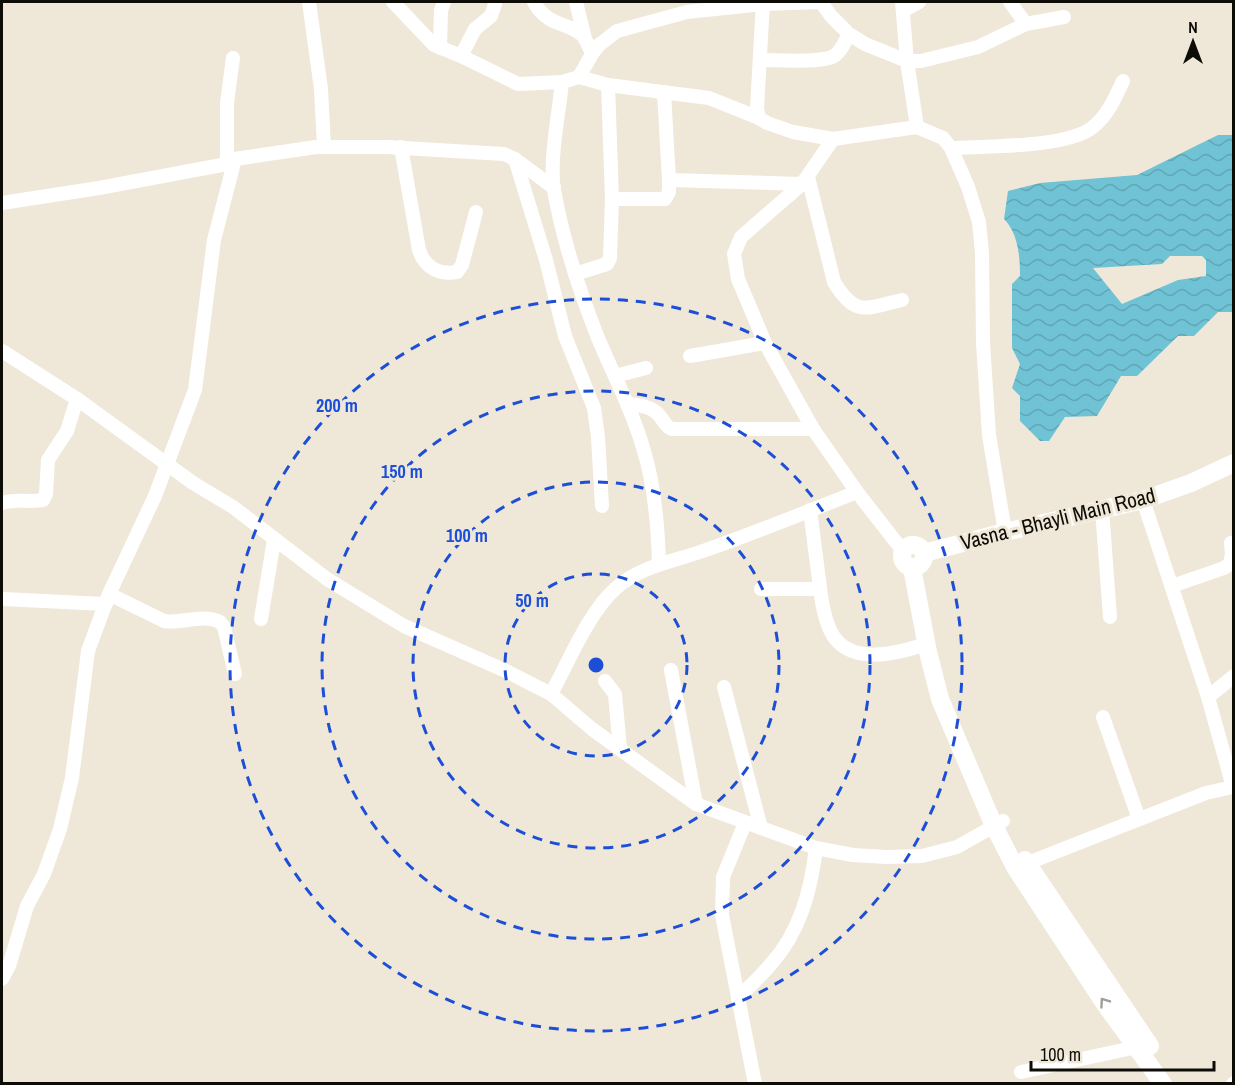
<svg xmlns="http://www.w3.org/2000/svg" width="1235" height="1085" font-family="'Archivo Narrow',sans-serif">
	<defs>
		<pattern id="water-waves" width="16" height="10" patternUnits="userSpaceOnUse" patternTransform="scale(1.5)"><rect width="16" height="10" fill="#70c2d5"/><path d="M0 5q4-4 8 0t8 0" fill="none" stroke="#60a6b5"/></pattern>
	</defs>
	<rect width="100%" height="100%" fill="#efe8d8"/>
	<path fill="url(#water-waves)" fill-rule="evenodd" d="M1218,135H1233V312H1218L1194,336H1178L1137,376H1121L1097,416L1065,417L1049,441H1040L1020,421V396L1012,388L1020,364L1012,348V284L1020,276C1020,256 1018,233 1004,219L1008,191L1040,183L1137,175ZM1170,256H1202L1206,260V276L1178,280L1122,304L1093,268L1162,264Z"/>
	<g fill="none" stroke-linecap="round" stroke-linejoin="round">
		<g stroke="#fff" stroke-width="14">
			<path d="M309,2L321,89L324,147"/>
			<path d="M393,2L434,45L461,56L518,84L562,82"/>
			<path d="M534,2C549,29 570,21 584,37C587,42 590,49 592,54L579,77"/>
			<path d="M576,2L585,39"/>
			<path d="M763,2L757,108L759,118L767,123L793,132L833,139L917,127L943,138L951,148L968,187L979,222L982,253L983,343L989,435L1005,532"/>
			<path d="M902,2L907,61L917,127"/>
			<path d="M1010,2L1026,24"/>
			<path d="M904,10L919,2"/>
			<path d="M440,48L441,10L444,2"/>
			<path d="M592,54L599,45L617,31L687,12L763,4L821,2L831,16L849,34L865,44L907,61H921L978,47L1026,24L1064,17"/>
			<path d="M461,56L475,29L491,16L495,4"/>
			<path d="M760,60C777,60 818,63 832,57C841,53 845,41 849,34"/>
			<path d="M664,92L669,180L802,184"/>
			<path d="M833,139L802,184L741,237L734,254L738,279L765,343L813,429L857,492L903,551"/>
			<path d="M401,147L419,250C425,268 439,275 457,272L462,265L476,212"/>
			<path d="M951,148C985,146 1068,148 1093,127C1108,115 1115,98 1123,81"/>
			<path d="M515,159L546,260L565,336L594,408L598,437L602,506"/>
			<path d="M227,164V103L233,58"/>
			<path d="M808,177L834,282C856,318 866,308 902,300"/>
			<path d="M612,199H665L669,192V180"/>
			<path d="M2,203L99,188L227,164L235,159L316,147H387L504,154L515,159L554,188"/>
			<path d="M575,274L607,264L610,258L612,199L608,85"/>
			<path d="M2,351L77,399L193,483L233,507L327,579L404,626L506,671L551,694L592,729L696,804L816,848L853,855L886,857L922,856L957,847L1003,821"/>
			<path d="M690,356L765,343"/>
			<path d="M615,376L646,368"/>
			<path d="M627,404C638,405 651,406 659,415C664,421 665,426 672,429H813"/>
			<path d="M2,503C16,498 29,503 43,500L46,494L48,460L67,431L77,399"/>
			<path d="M1102,509L1110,617"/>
			<path d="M810,510C813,533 816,557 819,580C821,597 823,614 830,630C847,667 896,654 926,644"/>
			<path d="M659,564C658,527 655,487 644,451C633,412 614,376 598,338C579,290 563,241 554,190C549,161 559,113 562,82L579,77L608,85L709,98L759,118"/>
			<path d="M1172,586L1224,568L1230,564L1232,554L1231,543"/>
			<path d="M761,589H820"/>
			<path d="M109,594L164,621C182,624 203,613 220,622L224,627L235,674"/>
			<path d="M2,599L106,604"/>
			<path d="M261,619L274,540"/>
			<path d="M671,670L696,804"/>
			<path d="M605,681L615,694L620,749"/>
			<path d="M724,687L761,828"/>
			<path d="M551,694C568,663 589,612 615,589C640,566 672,562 703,551C755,533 806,512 857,492"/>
			<path d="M1208,697L1234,676"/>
			<path d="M1103,717L1139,819"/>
			<path d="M745,823L723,877L722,915L755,1084"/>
			<path d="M1020,866L1206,793L1233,787L1208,697L1143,500"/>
			<path d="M2,979L9,966L27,906L44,874L60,829L72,778L88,651L109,594L155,496L195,390L214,240L235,159"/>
			<path d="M738,998C749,987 761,976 771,964C800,932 811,890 816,848"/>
			<path d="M1021,1072L1137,1047"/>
			<path d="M1233,1084L1234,1083"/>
		</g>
		<g stroke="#fff" stroke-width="18">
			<circle cx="913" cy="556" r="11"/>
			<path d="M924,553L1005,532L1143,500L1191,483L1234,463"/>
			<path d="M912,568L928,652L940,699L994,826L1015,867L1105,1004L1163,1084"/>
			<path d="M1025,860L1150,1046"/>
		</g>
	</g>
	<defs><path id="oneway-chevron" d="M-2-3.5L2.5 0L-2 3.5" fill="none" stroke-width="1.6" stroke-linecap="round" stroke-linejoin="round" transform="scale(1.5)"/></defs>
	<use stroke="#9f9e9c" href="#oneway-chevron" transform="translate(1104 1002) rotate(-125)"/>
	<g fill="none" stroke="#1d4ed8" stroke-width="3" stroke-dasharray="10 8">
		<circle cx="596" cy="665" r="91"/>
		<circle cx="596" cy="665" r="183"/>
		<circle cx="596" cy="665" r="274"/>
		<circle cx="596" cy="665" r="366"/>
	</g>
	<g text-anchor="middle" stroke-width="6" stroke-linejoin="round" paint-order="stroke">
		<g font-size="21" fill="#0e0c07" stroke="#efe8d8">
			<text transform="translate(1058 519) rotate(-14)" y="7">Vasna - Bhayli Main Road</text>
		</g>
	</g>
	<circle cx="596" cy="665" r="9" fill="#1d4ed8" stroke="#efe8d8" stroke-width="3"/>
	<g font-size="18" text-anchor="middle" font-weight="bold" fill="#1d4ed8" stroke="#efe8d8" stroke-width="6" stroke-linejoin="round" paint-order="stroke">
		<text x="337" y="412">200 m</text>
		<text x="402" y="478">150 m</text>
		<text x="467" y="542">100 m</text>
		<text x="532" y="607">50 m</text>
	</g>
	<rect width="1235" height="1085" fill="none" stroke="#0e0c07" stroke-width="6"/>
	<g transform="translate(1193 42)" stroke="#efe8d8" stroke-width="4.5" paint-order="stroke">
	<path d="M0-4.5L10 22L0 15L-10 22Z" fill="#0e0c07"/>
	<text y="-9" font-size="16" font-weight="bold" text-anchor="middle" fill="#0e0c07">N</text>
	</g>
	<path d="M1031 1061v9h183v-9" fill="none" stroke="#0e0c07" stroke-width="3"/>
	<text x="1040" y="1061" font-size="18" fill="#0e0c07" stroke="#efe8d8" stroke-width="4.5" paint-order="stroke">100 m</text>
</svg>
